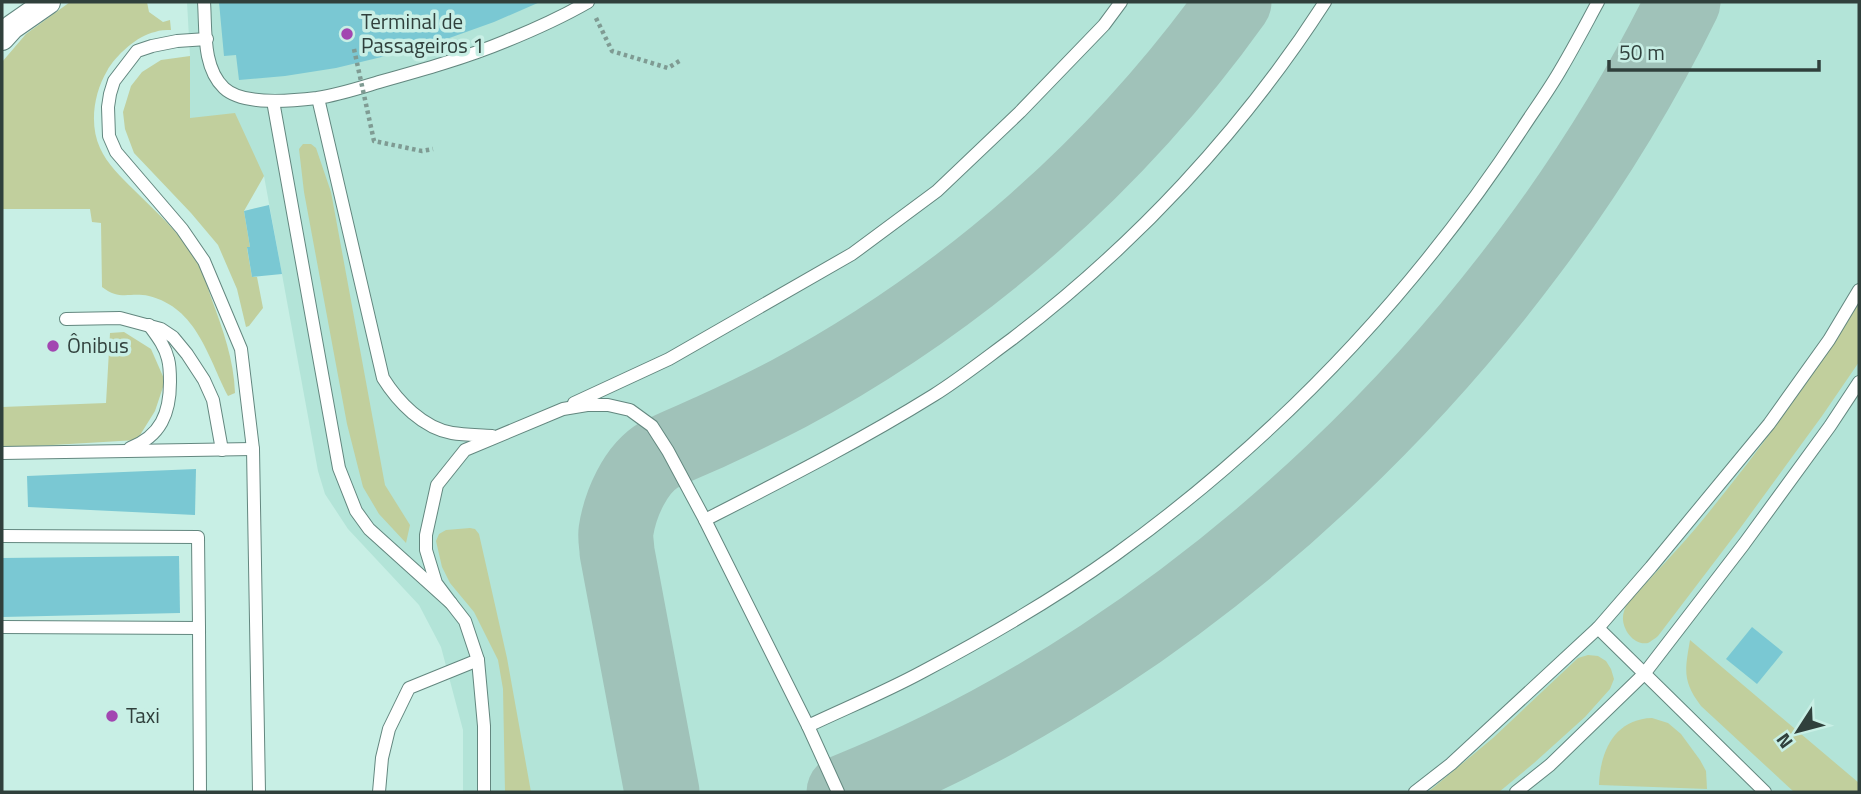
<svg xmlns="http://www.w3.org/2000/svg" width="1861" height="794" font-family="'Titillium Web',sans-serif">
	<rect width="100%" height="100%" fill="#c8efe5"/>
	<path fill="#b3e4d8" d="M187,2H1859V792H463V730L441,647L419,605L348,529L325,494L318,471L264,176L190,119V56Z"/>
	<g fill="#c1cf9d">
		<path d="M70,2H147L149,12L163,22L170,20L171,30C166,30 160,30 155,32C138,35 115,56 107,71C94,93 89,124 100,148C107,164 121,177 133,189C157,213 183,235 199,265C205,276 208,289 212,300C223,330 234,360 235,393L228,396C208,357 197,308 149,296C129,292 120,301 102,287L101,223L92,222L90,209H2V62L26,34Z"/>
		<path d="M190,56V118L235,113L264,176L244,211L250,247L247,248L252,277H257L263,308L249,326L246,327L237,289L218,245L191,213L134,153L125,129L123,112L131,86L142,72L161,60Z"/>
		<path d="M303,144H311L316,148L331,192L385,485L410,525L406,543L379,514L363,487L347,424L304,192L299,149Z"/>
		<path d="M1859,299V362L1822,416L1741,527L1658,636C1657,637 1650,642 1648,643C1634,646 1622,629 1623,617C1623,613 1625,609 1626,605C1652,576 1680,548 1705,517C1761,448 1815,376 1859,299Z"/>
		<path d="M124,332L151,349L165,381L155,411L137,440L2,448V407L106,403L110,333Z"/>
		<path d="M470,528L475,529L479,534L507,658L531,792H505L503,689L498,660L474,612L450,583L442,567L436,541L439,534L446,530Z"/>
		<path d="M1690,640L1859,783V792H1794L1701,706C1682,681 1685,670 1690,640Z"/>
		<path d="M1588,655L1598,656L1606,661L1611,669L1614,679L1610,689L1585,717L1534,763L1499,792H1428L1493,738L1578,658Z"/>
		<path d="M1652,718L1668,723L1681,734L1700,760L1706,771L1707,789L1599,785C1600,751 1615,719 1652,718Z"/>
	</g>
	<g fill="none" stroke-linecap="round" stroke-linejoin="round">
		<g stroke="#a0c2b9" stroke-width="75">
			<path d="M662,792L617,552C617,546 615,538 616,531C620,505 635,469 659,455C676,446 695,439 712,431C738,419 763,407 788,394C965,299 1118,164 1234,2"/>
			<path d="M844,792C1198,651 1516,343 1683,2"/>
		</g>
	</g>
	<g fill="#7ac8d3">
		<path d="M219,2H540L494,22L427,46L336,68L285,76L239,80L236,55L224,56Z"/>
		<path d="M269,205L282,274L252,277L247,247H250L244,211Z"/>
		<path d="M196,469L195,515L28,507L27,476Z"/>
		<path d="M179,556L180,613L2,617V558Z"/>
		<path d="M1752,627L1783,652L1757,684L1726,659Z"/>
	</g>
	<g fill="none" stroke-linecap="round" stroke-linejoin="round">
		<defs>
			<g id="service">
				<path d="M204,2C206,29 202,67 224,88C243,106 292,101 317,98C338,95 359,88 379,82C422,70 465,58 506,41C533,30 562,17 588,2"/>
				<path d="M207,39L177,41L152,46L137,51L114,81L110,94L108,107L109,136L116,152L182,229L204,261L241,349L253,449L259,792"/>
				<path d="M318,98L383,378C398,402 423,428 452,433C465,435 479,435 492,436"/>
				<path d="M273,101L339,468L356,511L369,529L451,603L465,621L478,660L484,726V792"/>
				<path d="M66,319L120,318L161,329L173,337L187,354L204,380L213,400L222,450"/>
				<path d="M574,403L669,359L852,254L937,191L1020,112L1104,25L1121,2"/>
				<path d="M130,448C161,436 170,413 170,382C170,374 170,366 168,359C165,346 157,336 149,325"/>
				<path d="M2,453L253,449"/>
				<path d="M705,520C783,480 860,441 934,395C961,378 986,358 1012,339C1134,246 1242,131 1325,2"/>
				<path d="M2,536L198,537L199,628"/>
				<path d="M451,603L436,583L426,550V535L437,485L465,450L563,409L587,405H608L630,410L652,426L668,451L705,520L808,726L838,792"/>
				<path d="M2,627L199,628L200,792"/>
				<path d="M1598,628L1765,792"/>
				<path d="M808,726C846,708 885,692 922,672C988,637 1054,599 1115,555C1276,439 1413,295 1522,129C1535,109 1549,90 1561,69C1574,47 1586,24 1598,2"/>
				<path d="M379,792L382,758L389,729L409,688L478,660"/>
				<path d="M1415,792L1451,764L1598,628L1651,567L1769,424L1829,340L1859,290"/>
				<path d="M1516,792L1550,765L1644,674L1744,544L1830,426L1859,382"/>
			</g>
			<path id="minor" d="M2,38L12,27L48,2"/>
		</defs>
		<use href="#service" stroke="#63877f" stroke-width="14"/>
		<use href="#minor" stroke="#63877f" stroke-width="26"/>
		<path stroke="#7f9b93" stroke-width="4.5" stroke-dasharray="3.5 3.5" stroke-linecap="butt" d="M596,18L612,51L668,68L681,60"/>
		<use href="#service" stroke="#fff" stroke-width="12"/>
		<use href="#minor" stroke="#fff" stroke-width="24"/>
		<path stroke="#7f9b93" stroke-width="4.5" stroke-dasharray="3.5 3.5" stroke-linecap="butt" d="M354,49L374,141L422,151L433,149"/>
	</g>
	<g fill="#a246b1" stroke="#c8efe5" stroke-width="2.5">
		<circle cx="347" cy="34" r="7"/>
		<circle cx="53" cy="346" r="7"/>
		<circle cx="112" cy="716" r="7"/>
	</g>
	<g text-anchor="middle" stroke-width="7" stroke-linejoin="round" paint-order="stroke">
		<g font-size="21" fill="#30403c" stroke="#c8efe5" text-anchor="start">
			<text x="361" y="29">Terminal de<tspan x="361" dy="24">Passageiros 1</tspan></text>
			<text x="67" y="353">Ônibus</text>
			<text x="126" y="723">Taxi</text>
		</g>
	</g>
	<rect width="1861" height="794" fill="none" stroke="#30403c" stroke-width="7"/>
	<g transform="translate(1798 731) rotate(234)" stroke="#c8efe5" stroke-width="5" paint-order="stroke">
	<path d="M0-5L12 26L0 18L-12 26Z" fill="#30403c"/>
	<text y="-10" font-size="19" font-weight="bold" text-anchor="middle" fill="#30403c">N</text>
	</g>
	<path d="M1609 60v10h210v-10" fill="none" stroke="#30403c" stroke-width="3.5"/>
	<text x="1619" y="60" font-size="21" fill="#30403c" stroke="#c8efe5" stroke-width="5" paint-order="stroke">50 m</text>
</svg>
